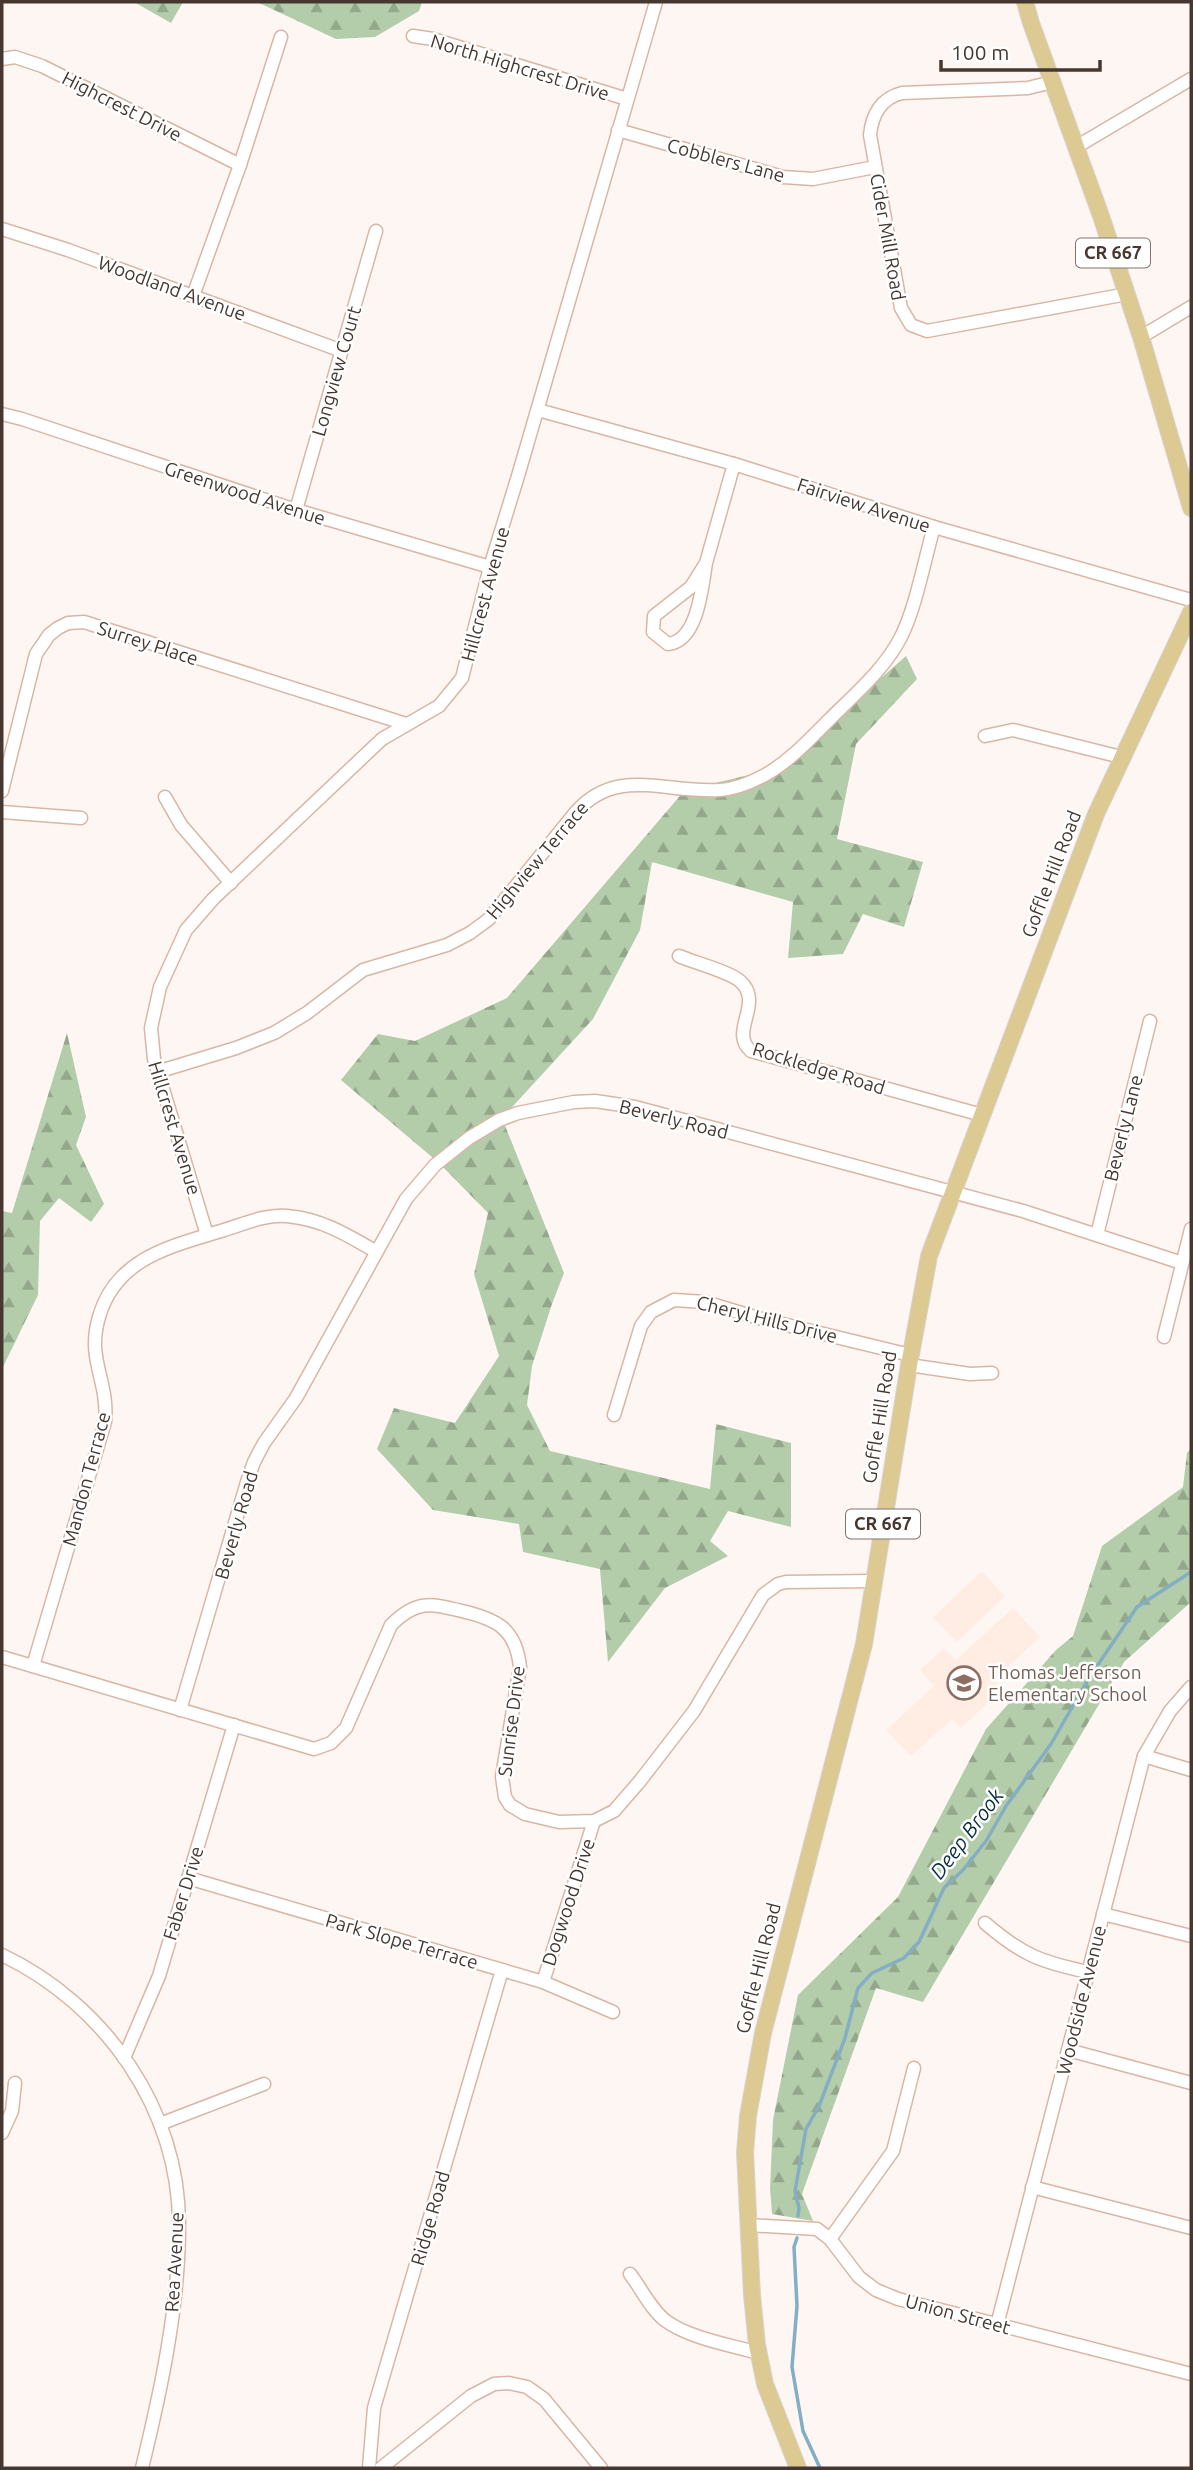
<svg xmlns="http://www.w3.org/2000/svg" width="1193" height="2470" font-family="Ubuntu,sans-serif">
	<defs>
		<pattern id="forest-firs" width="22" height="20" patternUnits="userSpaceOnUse" patternTransform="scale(1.75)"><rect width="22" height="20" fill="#b3cdaa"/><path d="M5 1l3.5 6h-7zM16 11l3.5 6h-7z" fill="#93a78b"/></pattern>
	</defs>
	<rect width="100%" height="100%" fill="#fef6f3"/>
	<g fill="#ffede4">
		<path d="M982,1571L1005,1596L957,1642L933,1617Z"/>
		<path d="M1013,1608L1040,1637L994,1680L1002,1690L961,1728L952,1719L911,1756L886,1730L934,1686L920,1670L944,1648L956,1660Z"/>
	</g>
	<g fill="url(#forest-firs)">
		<path d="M134,2H183L171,23Z"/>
		<path d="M257,2H422L419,11L375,37L336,39Z"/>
		<path d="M906,656L917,679L856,744L837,839L923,862L904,927L863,914L843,954L788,958L793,902L652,862L640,930L593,1019L502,1118L564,1273L552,1304L532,1366L527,1405L550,1451L710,1489L716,1424L791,1443V1527L728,1511L710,1541L728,1556L665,1588L608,1662L600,1569L523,1552L519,1524L433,1510L377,1449L394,1408L455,1423L499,1356L474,1274L488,1213L439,1163L341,1080L378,1034L415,1041L507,998L685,790L779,768Z"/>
		<path d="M67,1033L86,1117L76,1145L104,1204L91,1222L59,1198L40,1221L38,1295L2,1369V1211L12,1213Z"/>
		<path d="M1191,1448V1602L1124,1662L923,2002L876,1988L802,2194L813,2221L772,2214L770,2188L773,2120L798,1995L898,1897L986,1729L1056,1650L1073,1636L1102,1546L1183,1487L1187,1453Z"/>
	</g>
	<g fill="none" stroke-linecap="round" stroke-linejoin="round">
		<g stroke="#83aec4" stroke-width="3.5">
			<path d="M798,2216L799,2208L795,2191L806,2129L819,2106L845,2038L858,1988L872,1973L904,1958L919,1942L944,1888L963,1870L986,1841L1006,1806L1051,1744L1089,1678L1137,1607L1191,1572"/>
			<path d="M797,2238L794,2247L797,2306L792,2367L803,2431L820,2468"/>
		</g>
		<defs>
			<g id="minor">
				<path d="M413,36L433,39L627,99"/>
				<path d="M2,59L15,57L42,66L240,165"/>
				<path d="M1052,82L1028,88L902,93C881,98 872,115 870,135L901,308L911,325L927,331L1127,294"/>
				<path d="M618,130L783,177L813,179L875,167"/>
				<path d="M1076,147L1191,79"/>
				<path d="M2,229L68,250L342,351"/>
				<path d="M193,296L240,165L281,37"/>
				<path d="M1141,337L1191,307"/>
				<path d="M538,410L734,464L934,527L1191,600"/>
				<path d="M2,414L22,419L296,510L490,567"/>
				<path d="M296,510L376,231"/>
				<path d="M706,563C702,587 698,641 668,644L653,632L654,616L691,587L706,563L734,464"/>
				<path d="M985,736L1013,730L1121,757"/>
				<path d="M2,791L36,654L49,635L58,628L68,623L84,622L406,724"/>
				<path d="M165,797L181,825L231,883"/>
				<path d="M2,812L81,818"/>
				<path d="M679,956C693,962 730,972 740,981C765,1003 728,1032 751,1051L982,1115"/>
				<path d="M157,1072L236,1048L274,1033L307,1013L363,970L447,945L470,933L489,919L575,813C617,765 666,794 720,790C735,789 752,782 765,775C790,761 810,739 830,719C856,693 885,669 902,635C917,603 924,561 934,527"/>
				<path d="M207,1235L154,1059L151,1028L160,987L186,930L213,899L382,739L439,706L462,678L490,567L518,476L656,2"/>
				<path d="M1097,1235L1150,1021"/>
				<path d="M1164,1337L1191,1229"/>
				<path d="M909,1365L970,1374L992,1373"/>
				<path d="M614,1415L641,1326L651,1312L674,1300L705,1302L758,1318L910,1355"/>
				<path d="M2,1657L314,1749L331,1743L346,1728L391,1625C416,1600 430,1603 462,1611C496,1619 516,1628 520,1667L502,1777L505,1797L510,1805L525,1814L559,1822L594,1821L614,1811L640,1781L694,1711L763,1595L778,1584L786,1582L874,1581"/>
				<path d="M33,1666L105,1422C109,1380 86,1360 99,1317C116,1257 173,1246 224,1230C244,1224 265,1214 287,1216C321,1219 346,1234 375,1251"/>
				<path d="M180,1710L247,1482L254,1462L264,1443L296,1398L406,1199L435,1165L469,1138L499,1120L518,1113L574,1102L595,1101L635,1107L1023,1211L1182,1263"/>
				<path d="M1144,1756L1191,1770"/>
				<path d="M188,1878L543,1982L613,2012"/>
				<path d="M1103,1914L1191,1936"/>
				<path d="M985,1923C1022,1955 1041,1962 1088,1972"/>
				<path d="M2,1955C105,2004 180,2110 179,2226C179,2307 161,2390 142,2468"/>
				<path d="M543,1982L594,1821"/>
				<path d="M1068,2050L1191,2083"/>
				<path d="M124,2058L159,1976L234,1725"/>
				<path d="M160,2124L264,2084"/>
				<path d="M2,2133L12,2111L15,2083"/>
				<path d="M1032,2187L1191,2228"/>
				<path d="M748,2225L817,2229L830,2239L859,2277L876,2290L898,2299L1191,2374"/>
				<path d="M830,2239L893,2151L914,2068"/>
				<path d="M630,2274C641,2288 651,2310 666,2321C689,2338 731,2345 758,2353"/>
				<path d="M997,2325L1144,1756L1170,1711L1191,1687"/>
				<path d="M369,2468L374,2408L502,1970"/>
				<path d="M381,2468L471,2396L494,2384L509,2383L527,2387L544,2399L601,2468"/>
			</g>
			<g id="major">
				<path d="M1025,2L1031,23L1101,216L1141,337L1191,508"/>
				<path d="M798,2468L765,2384L757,2345L752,2295L745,2152L748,2116L763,2033L864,1644L909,1365L929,1256L1096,814L1191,612"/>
			</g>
		</defs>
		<use href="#minor" stroke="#d8b6a5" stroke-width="15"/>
		<use href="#major" stroke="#d6d3d2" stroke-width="18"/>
		<use href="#minor" stroke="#fff" stroke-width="12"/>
		<use href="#major" stroke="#ddca92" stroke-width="16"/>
	</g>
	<defs>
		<symbol id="school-ring" viewBox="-11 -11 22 22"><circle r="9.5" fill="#fff" stroke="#8d6e63" stroke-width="1.5"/><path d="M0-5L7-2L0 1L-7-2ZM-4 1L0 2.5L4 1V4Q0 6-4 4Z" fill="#8d6e63"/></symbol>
	</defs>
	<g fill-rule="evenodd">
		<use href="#school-ring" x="945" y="1664" width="38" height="38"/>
	</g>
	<g text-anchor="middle" stroke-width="5" stroke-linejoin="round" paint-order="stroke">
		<g fill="#fff" stroke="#7e746f" stroke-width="2">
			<rect x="1076" y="238.5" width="74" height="29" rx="5"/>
			<rect x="846" y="1509.5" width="74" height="29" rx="5"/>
		</g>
		<g font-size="18" font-weight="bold" fill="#463831">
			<text x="1113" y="259">CR 667</text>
			<text x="883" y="1530">CR 667</text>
		</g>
		<g font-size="19" fill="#463831" stroke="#fff">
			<text transform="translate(520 67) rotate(17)" y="7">North Highcrest Drive</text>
			<text transform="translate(122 106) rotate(27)" y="7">Highcrest Drive</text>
			<text transform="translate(726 160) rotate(15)" y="7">Cobblers Lane</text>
			<text transform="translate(888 237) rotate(80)" y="7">Cider Mill Road</text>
			<text transform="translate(172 288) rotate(20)" y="7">Woodland Avenue</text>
			<text transform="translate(336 371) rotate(-74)" y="7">Longview Court</text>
			<text transform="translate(245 493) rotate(18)" y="7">Greenwood Avenue</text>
			<text transform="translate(864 505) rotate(18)" y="7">Fairview Avenue</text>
			<text transform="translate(485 594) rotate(-75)" y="7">Hillcrest Avenue</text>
			<text transform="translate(148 643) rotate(18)" y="7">Surrey Place</text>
			<text transform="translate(537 860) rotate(-50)" y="7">Highview Terrace</text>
			<text transform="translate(1051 874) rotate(-69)" y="7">Goffle Hill Road</text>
			<text transform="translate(819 1068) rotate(17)" y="7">Rockledge Road</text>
			<text transform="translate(674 1119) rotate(14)" y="7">Beverly Road</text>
			<text transform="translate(175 1128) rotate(73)" y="7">Hillcrest Avenue</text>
			<text transform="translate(1123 1128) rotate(-76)" y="7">Beverly Lane</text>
			<text transform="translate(767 1319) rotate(14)" y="7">Cheryl Hills Drive</text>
			<text transform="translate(879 1417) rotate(-81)" y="7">Goffle Hill Road</text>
			<text transform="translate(86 1479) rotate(-75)" y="7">Mandon Terrace</text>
			<text transform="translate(236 1525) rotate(-74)" y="7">Beverly Road</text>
			<text transform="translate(511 1721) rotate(-83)" y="7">Sunrise Drive</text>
			<text transform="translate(183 1893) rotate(-73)" y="7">Faber Drive</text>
			<text transform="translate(568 1902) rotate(-72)" y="7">Dogwood Drive</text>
			<text transform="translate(402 1941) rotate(16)" y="7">Park Slope Terrace</text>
			<text transform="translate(758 1968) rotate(-76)" y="7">Goffle Hill Road</text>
			<text transform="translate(1081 2000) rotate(-76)" y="7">Woodside Avenue</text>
			<text transform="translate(430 2218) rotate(-74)" y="7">Ridge Road</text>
			<text transform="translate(174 2262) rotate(-87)" y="7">Rea Avenue</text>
			<text transform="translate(958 2314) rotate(15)" y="7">Union Street</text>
		</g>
		<g font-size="19" fill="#785e54" stroke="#fff" text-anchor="start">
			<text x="988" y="1679">Thomas Jefferson<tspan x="988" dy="22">Elementary School</tspan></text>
		</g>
		<g font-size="21" font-style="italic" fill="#093041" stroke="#fff">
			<text transform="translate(967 1834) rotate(-53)" y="7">Deep Brook</text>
		</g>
	</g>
	<rect width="1193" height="2470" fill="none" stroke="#463831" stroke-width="7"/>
	<path d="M941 60v10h159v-10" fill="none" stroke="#463831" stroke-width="3.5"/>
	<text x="951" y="60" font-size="21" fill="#463831" stroke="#ffffff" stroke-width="5" paint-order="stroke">100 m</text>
</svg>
